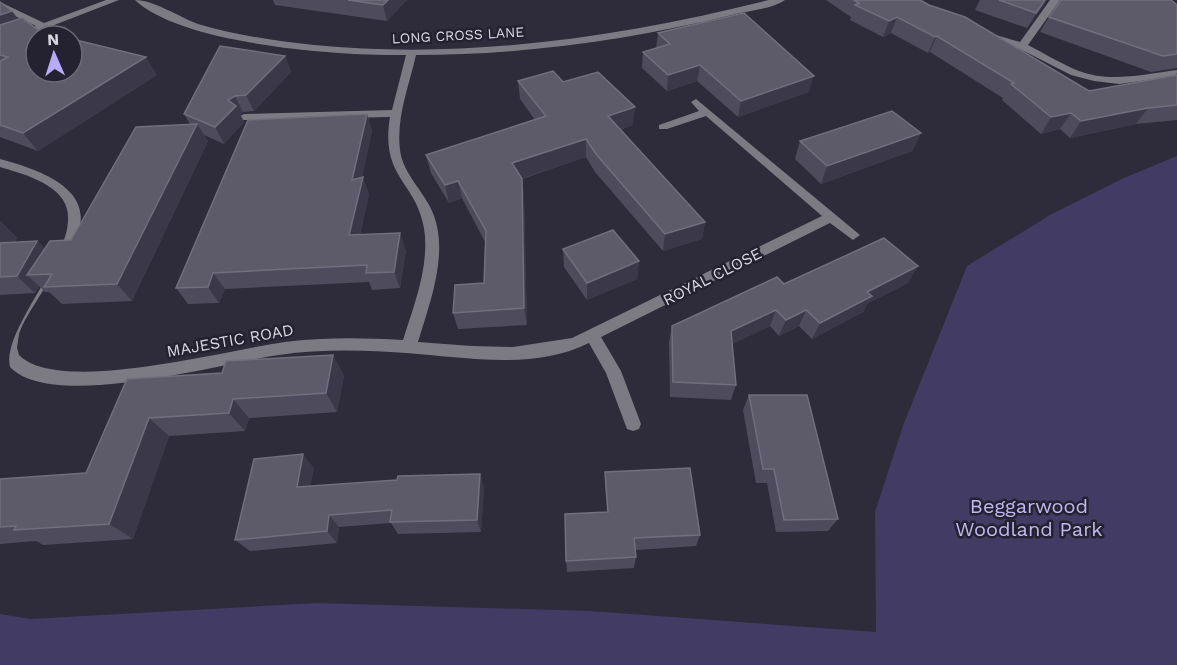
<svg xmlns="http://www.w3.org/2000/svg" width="1177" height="665" font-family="'Work Sans',sans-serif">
	<rect width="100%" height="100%" fill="#2e2b3b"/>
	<path fill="#423b64" d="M1177,156V665H0V614L30,619L317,603L590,611L876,632L875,512L904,423L967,266L1050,215L1124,178Z"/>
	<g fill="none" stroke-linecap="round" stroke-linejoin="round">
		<g fill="#7c7b83" fill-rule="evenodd">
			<path d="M106,0H119L0,46V40L36,26L0,9V2L44,23Z"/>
			<path d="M135,0C154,0 179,17 198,24C235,35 276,41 314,45C467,60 621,37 769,0H785C772,9 748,11 732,15C630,40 522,55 416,55C409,86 396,118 400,150C403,174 423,190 432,211C450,251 430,302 418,342L472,346L513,347L572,338L822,216L706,116L667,129H659V125L699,111L691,102L696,99L860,235L853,240L830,223L601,337L621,371L641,424L639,429L633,431L627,429L606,373L589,343C533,371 465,357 406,353C364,350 321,349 279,355C222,363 52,412 10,367C0,326 90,242 63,200C51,181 20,173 0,167V159C33,168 97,187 77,235C67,256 51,277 39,297C32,309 23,321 19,334L17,348L19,355C60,397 236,347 293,341C330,337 367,338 403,340C414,305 430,265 424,228C416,181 380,178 390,117L244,120L238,117L244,114L392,110L406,55C342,56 182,45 135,0Z"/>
			<path d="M1050,0H1060L1028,45C1044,53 1061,64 1079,71C1110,83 1145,74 1177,70V76L1119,84L1094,81L1071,75L1018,48L984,36L989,33L1020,42Z"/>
		</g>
	</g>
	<g fill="#4e4c5c">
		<path d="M273,0H407L387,21L275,5Z"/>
		<path d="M826,0H920L1089,91L1175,75L1177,73V120L1136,124L1070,138L1060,129L1041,134L1002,100L1003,98L930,52L928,53L891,33L883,37L850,20L851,17Z"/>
		<path d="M980,0H1047L1027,28L975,10Z"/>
		<path d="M0,2L18,19L41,32L157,75L38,151L0,137Z"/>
		<path d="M1177,5V68L1151,72L1040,32L1049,17Z"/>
		<path d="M658,33L809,92L738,117L697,81L667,91L642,68L643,52L656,48Z"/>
		<path d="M285,56L291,72L254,111L243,112L240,114L244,122L224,144L204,135L208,141L132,301L62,304L49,292H45L39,286L35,293L0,295V221L17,238L14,243L37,241L45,249L71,240L190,124L184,114Z"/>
		<path d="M518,81L563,82L633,125L620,130L705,222L702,239L663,251L595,172L586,157L522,179L524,197L527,325L458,329L453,313L484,283L485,242L462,198L449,203L431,173L426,155L535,120L520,99Z"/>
		<path d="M367,114L372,131L362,177L369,194L360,235L406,250L400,288L372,290L369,282L225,289L219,303L188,304L176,288Z"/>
		<path d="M921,133L912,151L821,184L795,159L800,141Z"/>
		<path d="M563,249L639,261L637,279L587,300L564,267Z"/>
		<path d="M908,283L868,303L863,312L812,339L799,326L779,336L770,326L732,344L736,385L731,400L670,397L669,342L672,326Z"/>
		<path d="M344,375L337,412L249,418L245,431L169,436L133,539L43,545L36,541L0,544V479L86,473L127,379Z"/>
		<path d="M749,395L838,519L828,531L776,532L767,483H756L743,410Z"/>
		<path d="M314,468L310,486L484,487L481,532L398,534L391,523L339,527L337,543L250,551L235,540Z"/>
		<path d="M605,472L700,535L696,546L636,550V557L634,568L567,572L566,561L607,512L605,486Z"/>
	</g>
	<g fill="#3b3849">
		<path d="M388,0H407L387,21L383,5Z"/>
		<path d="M1045,0H1047L1027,28L1036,13Z"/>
		<path d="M12,11L25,28L0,38V15Z"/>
		<path d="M897,17L891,33L883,37L889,21Z"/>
		<path d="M937,36L930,52L928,53L935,37Z"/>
		<path d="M285,56L291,72L254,111L246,95Z"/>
		<path d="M146,57L157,75L38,151L23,133Z"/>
		<path d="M700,65L697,81L667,91L668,75Z"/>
		<path d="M814,76L809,92L738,117L741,101Z"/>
		<path d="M235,96L243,112L240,114L244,122L224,144L215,127L228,100Z"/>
		<path d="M635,107L633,125L607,134L608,116Z"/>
		<path d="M1148,108L1136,124L1070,138L1081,121Z"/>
		<path d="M1071,113L1060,129L1041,134L1051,117Z"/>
		<path d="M367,114L372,131L358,197L352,180Z"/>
		<path d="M197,124L208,141L132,301L117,284Z"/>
		<path d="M921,133L912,151L821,184L827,166Z"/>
		<path d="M586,139V157L514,181L512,163Z"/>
		<path d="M363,177L369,194L356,252L349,235Z"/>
		<path d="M522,179L524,197L527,325L524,308Z"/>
		<path d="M458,181L462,198L449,203L445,185Z"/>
		<path d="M0,221L17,238L2,262L0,259Z"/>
		<path d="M705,222L702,239L663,251L665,234Z"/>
		<path d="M400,233L406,250L400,288L394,272Z"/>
		<path d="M37,241L54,259L27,275L39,286L35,293L17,276Z"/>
		<path d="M639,261L637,279L587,300V283Z"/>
		<path d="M918,266L908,283L868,303L863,312L812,339L820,323L867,292Z"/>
		<path d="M213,273L225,289L219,303L208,287Z"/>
		<path d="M776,310L770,326L727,347L731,331Z"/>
		<path d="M806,310L799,326L779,336L786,320Z"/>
		<path d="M333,355L344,375L337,412L326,393Z"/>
		<path d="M233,399L249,418L245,431L229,413Z"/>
		<path d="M149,418L169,436L133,539L109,524Z"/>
		<path d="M303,454L314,468L308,500L297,487Z"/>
		<path d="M480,474L484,487L481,532L477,520Z"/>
		<path d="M329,515L339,527L337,543L327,531Z"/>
	</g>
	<g fill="#5d5b6a" stroke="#716e7d" stroke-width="1.5">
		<path d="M348,0H388L383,5Z"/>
		<path d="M854,0H920L929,5L965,17L1089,91L1177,75V105L1148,108L1081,121L1071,113L1051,117L1011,84L1014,83L937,36L935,37L897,17L889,21L855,5L859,3Z"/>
		<path d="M999,0H1045L1036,13Z"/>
		<path d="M1061,0H1171L1177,5V54L1163,56L1049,17Z"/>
		<path d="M0,2L12,11L0,15Z"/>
		<path d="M744,13L814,76L741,101L700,65L668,75L643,52L670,44L658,33Z"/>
		<path d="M22,18L41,32L59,36H36V72H72V39L146,57L23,133L0,125V61L8,57L0,55V25Z"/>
		<path d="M220,46L285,56L246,95L235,96L228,100L236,106L215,127L184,114Z"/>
		<path d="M553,71L563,82L598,72L635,107L608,116L705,222L665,234L596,154L586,139L512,163L522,179L524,308L453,313L455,285L484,283L486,231L458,181L445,185L426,155L546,116L518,81Z"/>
		<path d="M892,111L921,133L827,166L800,141Z"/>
		<path d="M367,114L352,180L363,177L349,235L400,233L394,272L366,273L367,265L213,273L208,287L176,288L248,120Z"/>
		<path d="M197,124L117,284L44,287L52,274L27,275L50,241L71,240L136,127Z"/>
		<path d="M613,230L639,261L587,283L563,249Z"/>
		<path d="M884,238L918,266L867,292L872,296L820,323L806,310L786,320L776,310L731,331L736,385L673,382L672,326L777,277L784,284Z"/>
		<path d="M37,241L17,276L0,277V243Z"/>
		<path d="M333,355L326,393L233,399L229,413L149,418L109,524L14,530L16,526L0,527V479L86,473L127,379L222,373L226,361Z"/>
		<path d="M749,395H807L838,519L784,520L774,469H763Z"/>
		<path d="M303,454L297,487L397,480L398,476L480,474L477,520L390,522L392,510L329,515L327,531L235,540L254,459Z"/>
		<path d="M690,468L700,535L634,538L636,557L566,561L565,514L608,512L605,472Z"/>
	</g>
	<g text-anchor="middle" stroke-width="5" stroke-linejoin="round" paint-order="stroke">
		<g font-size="14" fill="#d9d8e2" stroke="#242231">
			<text transform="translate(458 35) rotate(-3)" y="5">LONG CROSS LANE</text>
		</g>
		<g font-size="16" fill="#d9d8e2" stroke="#242231">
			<text transform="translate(712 276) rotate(-27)" y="6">ROYAL CLOSE</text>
			<text transform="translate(230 340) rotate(-10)" y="6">MAJESTIC ROAD</text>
		</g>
		<g font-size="20" fill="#c0b8f1" stroke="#242231">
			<text x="1029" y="513">Beggarwood<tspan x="1029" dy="23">Woodland Park</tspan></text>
		</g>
	</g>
	<g transform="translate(54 54) rotate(357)"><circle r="28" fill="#242231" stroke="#6c6b78" stroke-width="1.5"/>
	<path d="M0-4.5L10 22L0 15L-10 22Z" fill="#b7abf7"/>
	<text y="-9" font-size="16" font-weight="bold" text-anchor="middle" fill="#d9d8e2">N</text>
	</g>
</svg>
